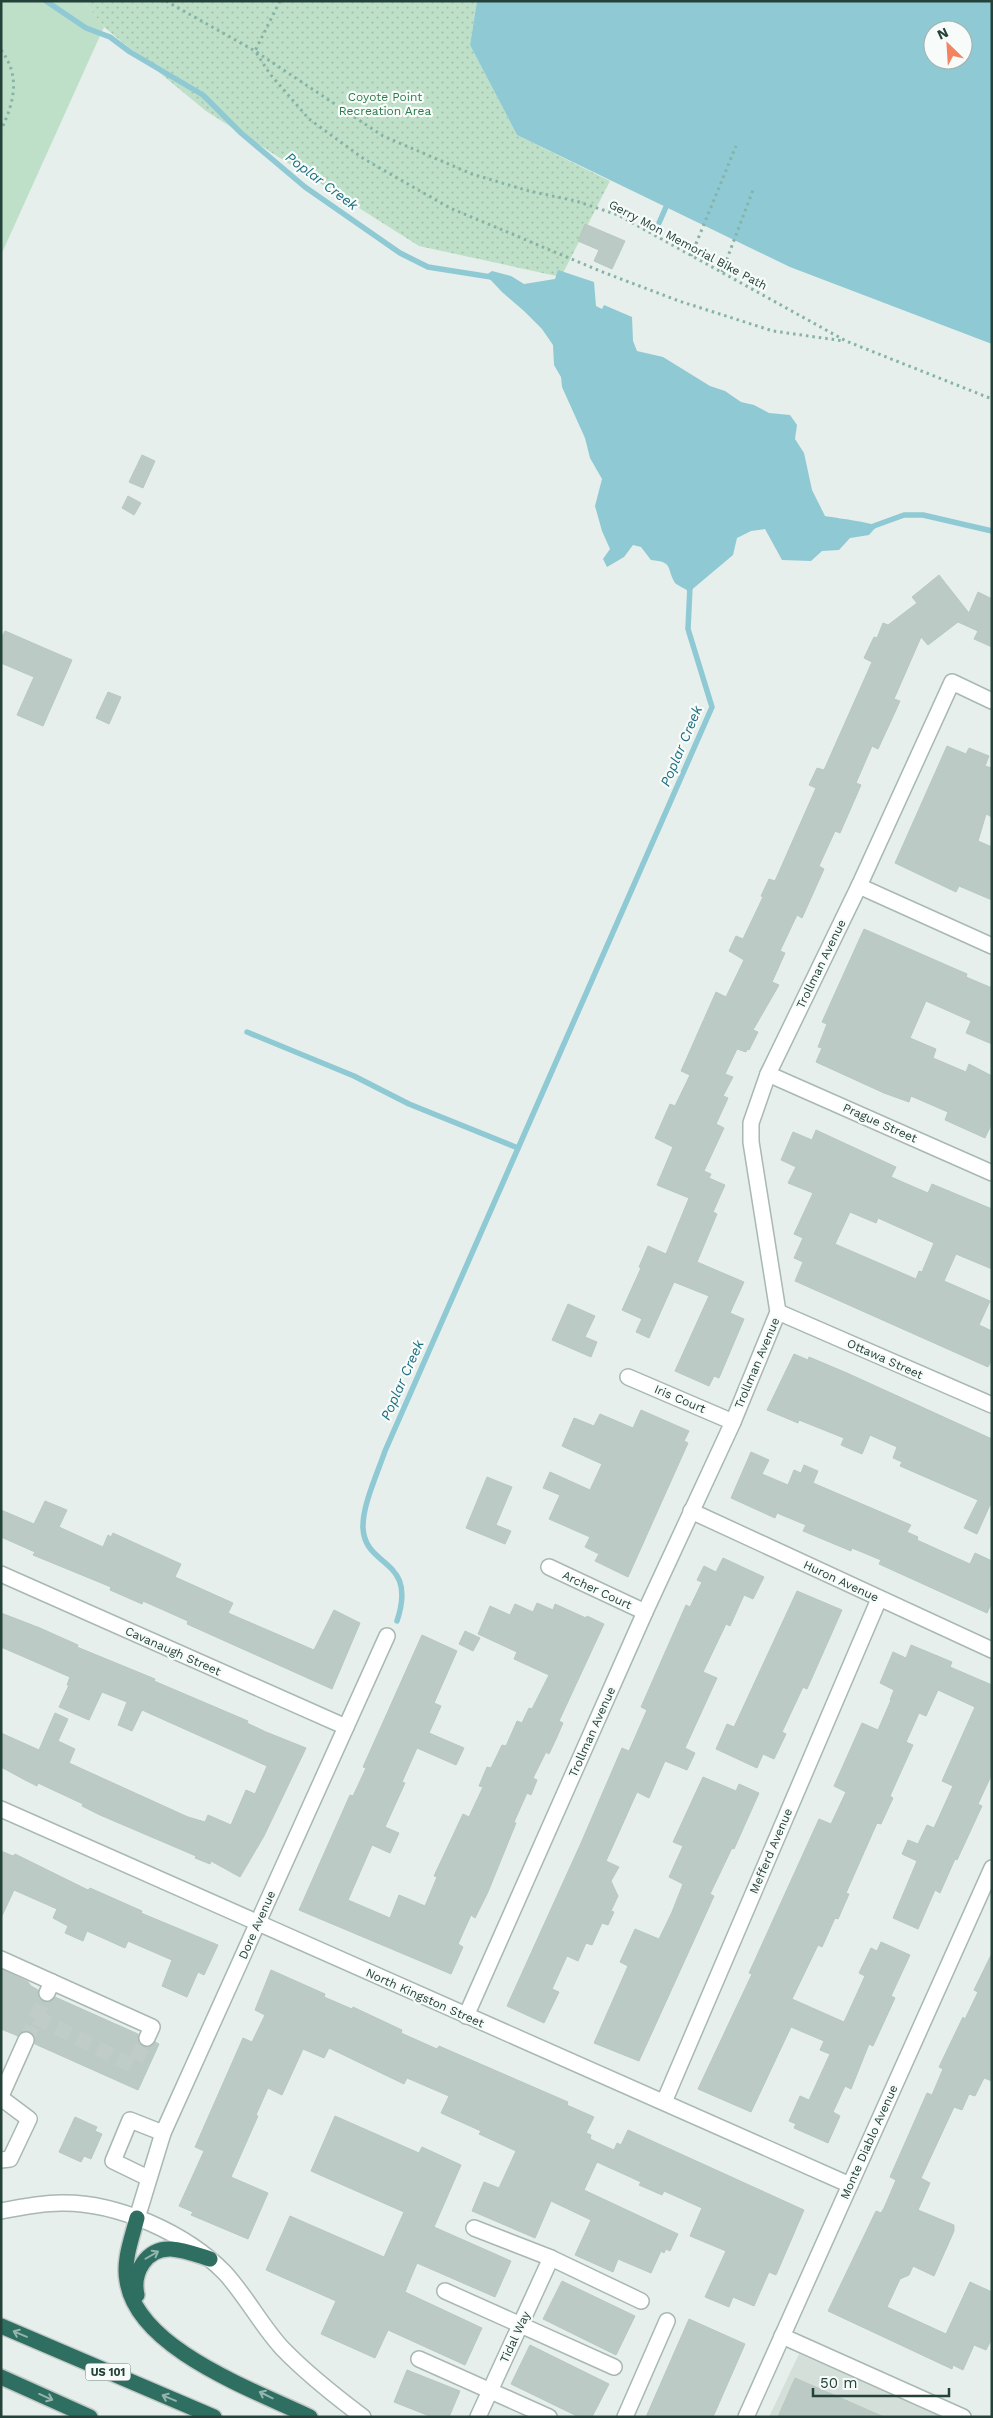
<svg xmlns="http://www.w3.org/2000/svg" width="993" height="2418" font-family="'Work Sans',sans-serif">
	<defs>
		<pattern id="park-dots" width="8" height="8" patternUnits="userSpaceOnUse" patternTransform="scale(1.25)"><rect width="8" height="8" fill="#bfe0c8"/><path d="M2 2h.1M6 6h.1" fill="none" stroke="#a4c1ad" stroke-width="1.8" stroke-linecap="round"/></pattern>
	</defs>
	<rect width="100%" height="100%" fill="#e6efeb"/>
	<path fill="#d4dfda" d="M799,2354L946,2417H769Z"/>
	<path fill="#bfe0c8" d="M1,1H84L104,27L1,255Z"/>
	<path fill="url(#park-dots)" d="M84,1H477L470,45L517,135L610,181L561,277L419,246L206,111L104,27Z"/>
	<g fill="#8ec9d4" fill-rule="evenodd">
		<path d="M477,1H992V344L790,267L517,135L470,45ZM933,30H963V60H933Z"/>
		<path d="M558,270L594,282L596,306L602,309L604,305L632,317L633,341L637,351L663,357L710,386L725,391L741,402L754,405L769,413L790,415L797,425L795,439L804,453L812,490L825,516C836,518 869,522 877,526L869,535L850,538L839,550L822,551L811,561L782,560L765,529L751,531L737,538L733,555L689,592C685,588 678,586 675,583C666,568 674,562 651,560L641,547L633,545L624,557L607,567L603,559L610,549L602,531L595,506L602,479L590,458L585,438L562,387L561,377L554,365L553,345L542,329L524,311L502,292L486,275L492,271L511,276L524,284L555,279Z"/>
	</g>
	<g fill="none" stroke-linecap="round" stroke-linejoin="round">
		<g stroke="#8ec9d4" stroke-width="5.5">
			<path d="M46,1L86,28L110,37L130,52L203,95L241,133L305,187L400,253L428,267L491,277"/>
			<path d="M659,223L666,207"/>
			<path d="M871,527L904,515H923L992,531"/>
			<path d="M247,1032L354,1076L409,1104L518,1148"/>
			<path d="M397,1621C418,1557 365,1569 363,1528C362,1506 378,1472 385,1451L712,707L688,629L690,586"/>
		</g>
	</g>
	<g fill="#bbcac4" stroke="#b8c9c2" fill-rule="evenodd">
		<path d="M585,224L625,241L612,269L594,261L599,250L578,241Z"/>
		<path d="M142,455L155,461L143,488L129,482Z"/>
		<path d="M128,496L141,503L134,515L122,508Z"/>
		<path d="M939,575L969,613L978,592L992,599V647L974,639L978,631L958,622L928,645L921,637L894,699L900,701L890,723L878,749L872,746L856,783L861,785L840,833L835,831L819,866L824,869L802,918L797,915L780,951L785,953L772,982L779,985L753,1030L758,1032L749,1050L747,1049L746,1052L737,1049L725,1074L733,1077L723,1096L728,1098L716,1124L724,1128L704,1171L711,1174L709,1178L725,1185L713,1212L717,1214L697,1262L744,1282L730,1313L744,1319L719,1378L714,1376L709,1386L675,1371L709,1296L674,1282L649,1338L636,1332L642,1319L622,1310L641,1268L639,1267L648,1246L666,1254L689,1198L657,1185L673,1147L655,1138L670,1104L675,1106L690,1075L681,1071L716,992L726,997L744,960L729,951L736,936L743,939L763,897L761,896L769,879L775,881L816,788L809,785L817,768L824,770L872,662L864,658L874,637L877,638L883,623L888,625L917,603L912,597Z"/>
		<path d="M5,631L72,660L43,726L17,715L34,677L1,663V639Z"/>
		<path d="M108,692L121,697L109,724L96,718Z"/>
		<path d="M947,746L966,754L969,748L989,756L985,766L992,768V817L986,814L978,841L992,847V900L959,886L956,892L895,863Z"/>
		<path d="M864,929L967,974L966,977L992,988V1044L966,1033L971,1021L926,1001L910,1038L936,1049L933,1058L966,1072L969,1064L992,1076V1123L985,1138L945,1120L948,1112L911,1096L909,1102L884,1093L816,1062L822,1048L818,1047L827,1024L822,1022Z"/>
		<path d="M816,1130L896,1167L891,1177L928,1193L932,1184L992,1209V1269L956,1254L944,1281L990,1301L979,1325L992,1331V1359L988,1367L795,1281L803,1262L794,1258L803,1238L794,1234L813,1193L788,1183L796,1167L781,1160L793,1132L812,1140ZM850,1212L876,1223L878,1218L934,1243L922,1272L919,1271L916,1279L835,1244Z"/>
		<path d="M568,1304L595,1316L585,1337L597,1342L591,1357L552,1340Z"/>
		<path d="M794,1354L808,1360L809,1357L847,1373L992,1439V1506L990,1505L977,1534L964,1528L978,1500L900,1466L902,1462L893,1458L897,1447L870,1435L862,1454L841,1445L844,1438L799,1420L798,1423L767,1410Z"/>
		<path d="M641,1410L689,1431L684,1441L688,1443L628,1577L595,1561L599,1554L585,1547L590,1537L549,1519L560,1495L543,1488L550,1472L590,1490L602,1464L562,1446L574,1418L594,1426L600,1414L633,1428Z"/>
		<path d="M751,1452L769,1460L762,1474L788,1485L794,1470L801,1473L804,1465L818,1471L813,1483L911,1525L907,1532L918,1537L917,1540L970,1564L975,1553L992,1561V1602L987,1613L879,1564L881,1560L852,1548L851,1551L803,1531L806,1525L777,1513L775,1518L731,1498Z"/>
		<path d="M487,1477L512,1487L496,1525L511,1531L505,1544L466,1528Z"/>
		<path d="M45,1501L67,1510L59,1527L103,1547L108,1535L111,1537L113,1533L181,1564L175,1577L233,1603L228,1613L314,1650L334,1610L360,1623L332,1689L187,1624L188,1621L143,1601L142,1604L110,1590L111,1587L33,1555L35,1552L1,1537V1510L34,1524Z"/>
		<path d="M723,1558L764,1577L753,1599L744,1595L730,1626L726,1624L703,1672L717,1678L685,1748L695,1753L687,1770L665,1761L649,1798L637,1792L606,1861L619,1867L611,1881L618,1896L611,1911L614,1912L608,1925L602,1923L592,1945L586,1943L578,1961L567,1956L552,1989L559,1992L544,2023L507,2006L581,1843L622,1748L629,1751L647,1710L641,1707L686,1605L690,1607L702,1582L697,1580L704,1566L716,1572Z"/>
		<path d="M797,1591L842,1610L807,1689L803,1687L782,1732L786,1734L774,1759L763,1754L757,1768L716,1749L727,1724L734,1727Z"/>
		<path d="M537,1603L553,1610L555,1604L586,1618L587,1616L604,1624L559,1721L563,1723L556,1739L549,1754L546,1752L533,1778L537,1780L531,1795L527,1793L514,1822L516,1823L488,1892L475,1918L471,1915L458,1944L463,1947L451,1974L299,1910L350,1795L353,1796L366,1768L363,1767L422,1635L457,1651L434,1703L441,1706L429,1733L464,1748L456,1765L417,1748L402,1782L405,1783L385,1827L399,1833L390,1853L372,1845L348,1900L390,1918L399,1895L425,1906L437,1877L434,1876L463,1814L469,1817L483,1787L479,1786L487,1767L491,1768L502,1745L506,1746L517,1721L522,1723L529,1708L532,1709L549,1675L514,1659L517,1652L478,1634L490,1606L510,1615L515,1604L533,1612Z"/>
		<path d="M1,1613L40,1628L78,1645L77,1647L155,1679L154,1681L248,1721L247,1723L266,1732L306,1748L264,1836L240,1877L211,1861L210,1864L195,1858L196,1856L100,1815L82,1806L83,1804L38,1783L37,1786L25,1780L1,1767V1733L39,1750L55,1713L68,1719L58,1741L75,1749L69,1763L188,1817L205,1822L208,1815L231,1825L246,1790L255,1794L267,1766L142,1710L132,1731L118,1725L127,1702L102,1692L89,1720L59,1707L69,1685H67L70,1677L1,1647Z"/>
		<path d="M465,1631L480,1638L473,1651L459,1644Z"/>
		<path d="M911,1645L952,1662L950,1667L992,1685V1774L978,1804L982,1806L957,1860L955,1859L940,1893L935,1890L918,1929L893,1918L917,1861L902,1854L908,1840L918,1844L927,1825L934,1828L953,1786L942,1781L975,1707L938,1690L926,1716L919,1713L906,1742L913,1745L890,1796L893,1798L881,1824L877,1823L846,1893L849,1894L838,1919L835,1918L822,1947L818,1945L792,1999L844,2022L865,1976L859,1973L871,1948L877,1951L881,1942L910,1955L891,1996L895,1998L873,2046L869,2044L851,2089L845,2086L833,2112L840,2116L828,2143L794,2128L796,2124L789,2121L800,2096L809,2100L830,2054L820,2050L824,2041L791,2027L751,2112L698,2089L752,1974L749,1973L819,1819L831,1824L846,1792L834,1786L862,1723L878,1730L891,1700H890L894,1690L880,1683L893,1652L906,1658Z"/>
		<path d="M703,1777L736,1791L739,1784L759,1793L734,1849L732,1848L710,1894L714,1896L639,2061L594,2043L628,1966L620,1962L635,1929L659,1939L672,1912L683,1884L669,1877L683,1846L673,1842Z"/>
		<path d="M1,1851L13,1856L15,1854L88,1890L90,1888L142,1911L141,1913L218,1945L204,1975L198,1972L187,1997L162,1986L172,1960L128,1941L125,1948L87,1931L83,1941L65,1933L68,1926L53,1918L57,1909L14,1890L1,1918Z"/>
		<path d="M992,1953V2081L984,2078L975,2096L969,2094L962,2110L954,2107L921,2178L930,2183L918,2210L954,2225V2231L934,2276L913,2266L909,2275L900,2279L887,2307L946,2334L970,2282L992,2292V2338L986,2350L974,2345L963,2370L953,2365L952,2369L828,2311L876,2211L881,2213L884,2208L896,2180L890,2177L927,2093L932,2095L943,2069L939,2067L963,2017L965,2019L978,1992L974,1990Z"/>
		<path d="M1,1969L28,1982L31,1986L38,1990L39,1998L43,2001L48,2002L55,1997L138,2034L139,2043L144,2047L152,2046L155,2042L159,2044L138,2090L35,2044L34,2035L29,2031L21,2032L18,2036L1,2029Z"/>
		<path d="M271,1970L325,1994L324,1997L352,2009L353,2007L402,2030L401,2033L437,2049L439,2046L568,2102L567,2105L594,2117L586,2133L591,2135L590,2139L614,2150L617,2143L621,2145L628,2130L804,2210L776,2275L769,2272L754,2306L733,2297L729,2307L705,2297L726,2251L690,2236L702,2208L664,2191L662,2195L639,2185L641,2182L597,2162L584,2190L678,2234L670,2251L666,2249L664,2253L661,2251L651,2273L618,2259L613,2272L575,2255L591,2220L551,2201L535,2238L472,2211L484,2182L499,2188L516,2151L479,2134L481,2131L441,2113L449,2096L407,2078L404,2084L329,2048L324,2058L303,2049L282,2095L268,2088L256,2115L258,2116L231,2177L268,2193L248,2239L191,2215L193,2212L179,2206L204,2151L195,2147L243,2038L252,2042L265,2015L255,2010Z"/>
		<path d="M335,2116L419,2153L422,2147L461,2165L434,2227L511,2261L495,2297L417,2263L405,2292L482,2328L465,2365L388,2330L375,2358L321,2334L336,2301L266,2270L290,2216L384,2257L404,2212L311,2171Z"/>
		<path d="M75,2117L97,2127L95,2131L102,2134L91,2159L84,2156L81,2162L59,2152Z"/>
		<path d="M562,2281L635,2316L616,2355L543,2319Z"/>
		<path d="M689,2319L745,2344L713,2417H646Z"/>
		<path d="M530,2345L609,2384L592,2417H579L511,2384Z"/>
		<path d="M407,2370L460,2391L449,2417H432L394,2402Z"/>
		<path d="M795,2378L884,2417H778Z"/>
	</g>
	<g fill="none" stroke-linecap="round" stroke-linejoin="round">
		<g stroke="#bfccc8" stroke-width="15" stroke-dasharray="15 8" stroke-linecap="butt">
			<path d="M36,2017L133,2066L147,2038"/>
			<path d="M26,2040L47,1993"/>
		</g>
		<defs>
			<g id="minor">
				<path d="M859,886L992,946"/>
				<path d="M768,1074L992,1173"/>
				<path d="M778,1312L992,1405"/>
				<path d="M628,1377L733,1422"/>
				<path d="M691,1511L992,1650"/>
				<path d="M549,1567L645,1612"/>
				<path d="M1,1574L346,1727"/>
				<path d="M1,1809L850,2185"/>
				<path d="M1,1959L52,1982"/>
				<path d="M47,1993L52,1982L152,2027L147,2038"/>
				<path d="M466,2016L645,1612L733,1422L778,1312L751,1142V1123L768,1074L859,886L952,682L992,701"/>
				<path d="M1,2096L26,2040"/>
				<path d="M1,2098L29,2119L10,2159L1,2160"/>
				<path d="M664,2102L879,1599"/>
				<path d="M148,2178L113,2161L130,2120L163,2133"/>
				<path d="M1,2211C21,2207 41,2203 61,2203C117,2202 186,2233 225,2273C246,2296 261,2325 282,2348C307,2374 335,2396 363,2417"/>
				<path d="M137,2218L163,2133L387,1636"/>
				<path d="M474,2228L551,2258L641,2301"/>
				<path d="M445,2291L614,2367"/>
				<path d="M782,2336L963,2417"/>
				<path d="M419,2359L549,2417"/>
				<path d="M478,2417L551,2258"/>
				<path d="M625,2417L667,2321"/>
				<path d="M746,2417L992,1868"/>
			</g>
			<g id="highway">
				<path d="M137,2218C132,2238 123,2260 127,2281C137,2349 254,2390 310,2417"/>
				<path d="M137,2295C132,2273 146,2248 171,2249C185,2250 197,2255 210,2259"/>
				<path d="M1,2326L214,2417"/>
				<path d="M1,2377L90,2417"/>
			</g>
		</defs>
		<use href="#minor" stroke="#a8b8b2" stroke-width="18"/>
		<use href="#highway" stroke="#c2cac8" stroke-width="18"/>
		<g stroke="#86b3a5" stroke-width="3" stroke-dasharray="2.5 4" stroke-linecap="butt">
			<path d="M166,1L255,51L383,136L472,174L529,191L576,201L618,215L846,341L992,399"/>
			<path d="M280,1L255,51L270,74L309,119L364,159L450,208L600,271L679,301L773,331L844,341"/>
			<path d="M1,50C21,76 14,103 1,130"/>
			<path d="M691,256L736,146"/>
			<path d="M722,272L753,190"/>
		</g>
		<use href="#minor" stroke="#fff" stroke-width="15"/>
		<use href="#highway" stroke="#2f6f62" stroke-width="15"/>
	</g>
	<defs><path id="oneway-shaft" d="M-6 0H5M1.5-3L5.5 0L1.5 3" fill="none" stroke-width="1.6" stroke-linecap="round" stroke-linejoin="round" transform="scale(1.25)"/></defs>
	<g stroke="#93b5ae">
		<use href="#oneway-shaft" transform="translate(152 2255) rotate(-30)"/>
		<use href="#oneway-shaft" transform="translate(20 2334) rotate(-157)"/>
		<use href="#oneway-shaft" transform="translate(266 2395) rotate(-154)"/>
		<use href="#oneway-shaft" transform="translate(46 2397) rotate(24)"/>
		<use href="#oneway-shaft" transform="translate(169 2398) rotate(-157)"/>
	</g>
	<g text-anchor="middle" stroke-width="4.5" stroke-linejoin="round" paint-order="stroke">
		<rect fill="#f7fbf9" stroke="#637a73" stroke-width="1" x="85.5" y="2363.5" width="45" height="17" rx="4"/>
		<g font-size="11" font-weight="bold" fill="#24423a">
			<text x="108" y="2376">US 101</text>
		</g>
		<g font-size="12" fill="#2d7a4b" stroke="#f7fbf9">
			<text x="385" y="101">Coyote Point<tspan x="385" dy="14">Recreation Area</tspan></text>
		</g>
		<g font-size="12" fill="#24423a" stroke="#f7fbf9">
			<text transform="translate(688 245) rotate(28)" y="4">Gerry Mon Memorial Bike Path</text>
			<text transform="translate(821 964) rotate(-64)" y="4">Trollman Avenue</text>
			<text transform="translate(880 1123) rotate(24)" y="4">Prague Street</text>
			<text transform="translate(885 1359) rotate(24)" y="4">Ottawa Street</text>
			<text transform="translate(757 1363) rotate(-67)" y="4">Trollman Avenue</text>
			<text transform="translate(680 1399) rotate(23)" y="4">Iris Court</text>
			<text transform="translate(841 1581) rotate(25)" y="4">Huron Avenue</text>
			<text transform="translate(597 1590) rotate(25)" y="4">Archer Court</text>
			<text transform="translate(173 1651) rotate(24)" y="4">Cavanaugh Street</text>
			<text transform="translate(592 1732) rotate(-66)" y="4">Trollman Avenue</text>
			<text transform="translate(771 1851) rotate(-67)" y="4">Mefferd Avenue</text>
			<text transform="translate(257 1925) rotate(-66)" y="4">Dore Avenue</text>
			<text transform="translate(425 1998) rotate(24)" y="4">North Kingston Street</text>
			<text transform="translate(869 2142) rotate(-66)" y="4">Monte Diablo Avenue</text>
			<text transform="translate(515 2337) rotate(-65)" y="4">Tidal Way</text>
		</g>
		<g font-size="14" font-style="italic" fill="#1c6f80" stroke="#f7fbf9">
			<text transform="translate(322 181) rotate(37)" y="5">Poplar Creek</text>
			<text transform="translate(681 746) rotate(-67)" y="5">Poplar Creek</text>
			<text transform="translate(402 1380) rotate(-66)" y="5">Poplar Creek</text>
		</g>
	</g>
	<rect width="993" height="2418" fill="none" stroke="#24423a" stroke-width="5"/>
	<g transform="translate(948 45) rotate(335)"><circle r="24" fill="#f7fbf9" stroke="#a3b1ad"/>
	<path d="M0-4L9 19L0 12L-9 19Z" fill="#f4845f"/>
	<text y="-8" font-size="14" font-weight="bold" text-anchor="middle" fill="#24423a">N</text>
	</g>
	<path d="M813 2388v8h136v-8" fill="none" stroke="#24423a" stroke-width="2.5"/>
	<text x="820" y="2388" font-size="15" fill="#24423a" stroke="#f7fbf9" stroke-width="4" paint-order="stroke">50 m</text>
</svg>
